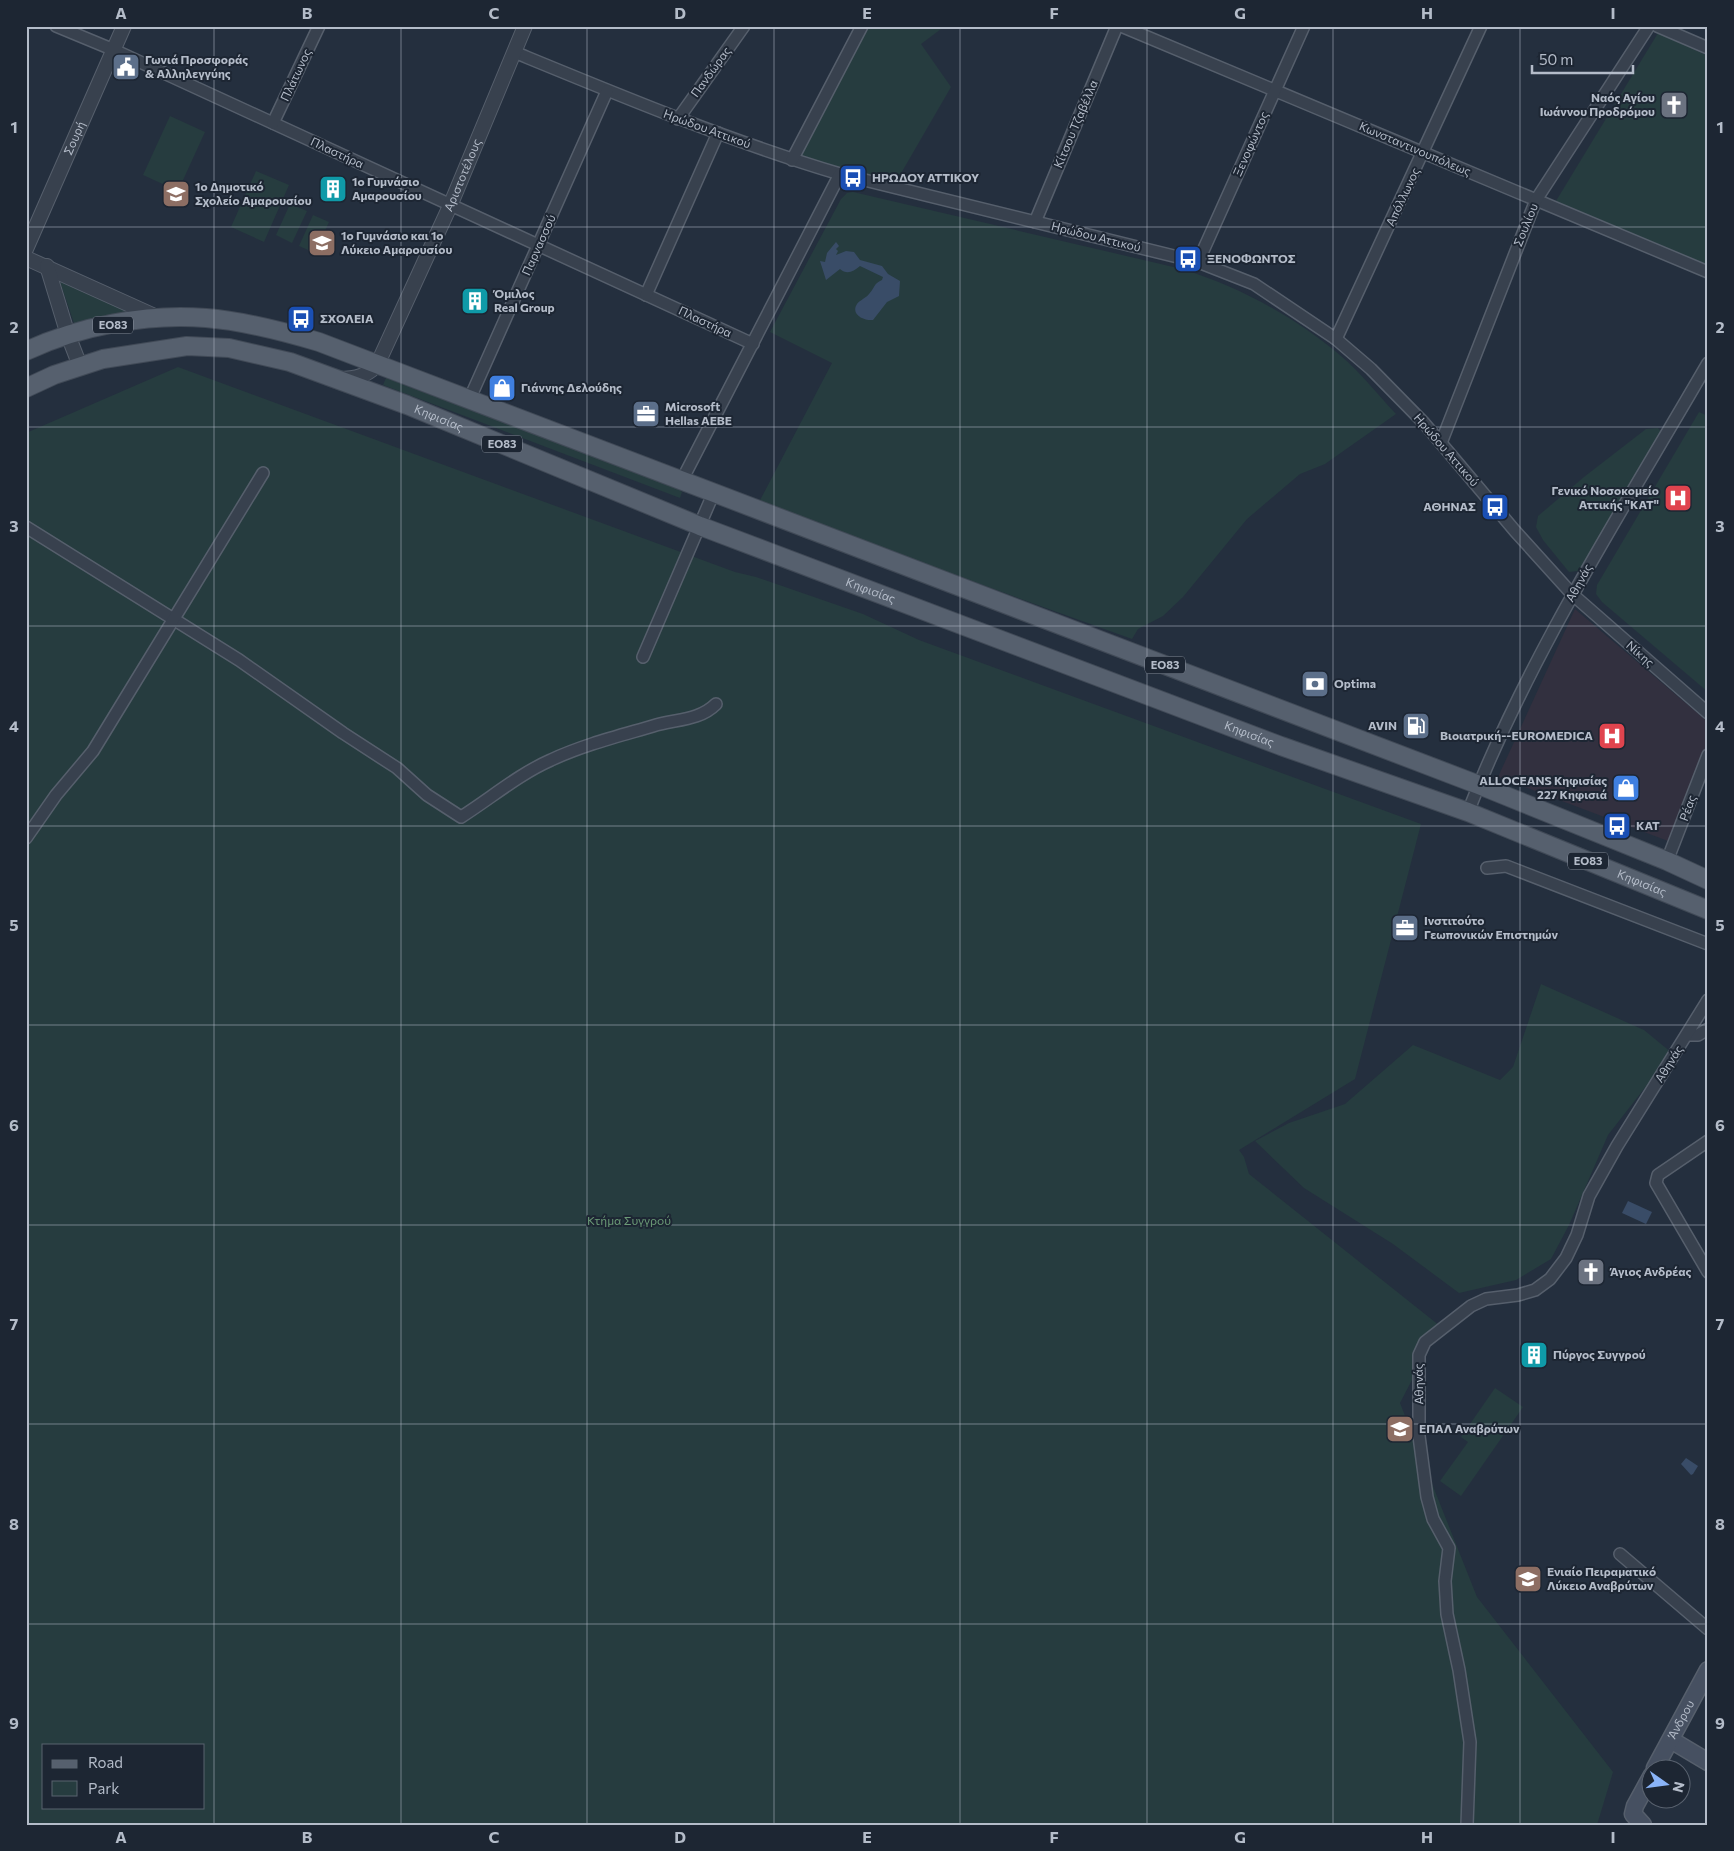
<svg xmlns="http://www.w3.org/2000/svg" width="1734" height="1851" font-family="Commissioner,sans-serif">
	<rect width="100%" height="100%" fill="#242f3e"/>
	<path fill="#32303f" d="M1575,609L1708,722V749L1668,841L1498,777Z"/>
	<g fill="#263c3f" fill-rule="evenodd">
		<path d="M863,26H945L921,44L951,87L896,182L797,157Z"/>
		<path d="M1658,33L1708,56V265L1556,201Z"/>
		<path d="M170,116L205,132L178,191L143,175Z"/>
		<path d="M256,171L289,185L264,242L231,227Z"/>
		<path d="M853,192L1182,269C1240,287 1295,317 1341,356C1361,373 1378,395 1396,414L1325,464L1300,474L1247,519L1183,597L1163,616L1138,629L1132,639L758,504L832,363L770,332L841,199L847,193Z"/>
		<path d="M290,204L307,211L292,243L276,235Z"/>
		<path d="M313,215L329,222L315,253L299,246Z"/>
		<path d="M60,282L133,314L75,326Z"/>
		<path d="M178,367L735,572L756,577L863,614L919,640L1421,824L1355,1079L1239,1150L1244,1157L1249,1174L1440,1326L1400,1403L1477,1597L1613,1772L1597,1825H30L26,1797V433ZM44,1745H204V1807H44Z"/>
		<path d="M386,378L677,488L682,492L680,498L383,385Z"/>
		<path d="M1699,412L1708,416V692L1602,602L1596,594L1597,585Z"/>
		<path d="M1658,428L1662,433L1587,560L1578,571L1569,572L1543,540L1536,527L1538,516L1584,477L1646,429Z"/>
		<path d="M1541,984L1644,1030L1672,1053L1608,1135L1569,1225L1551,1259L1516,1280L1459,1293L1393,1244L1304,1188L1255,1141L1289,1123L1345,1104L1413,1045L1500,1080L1513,1067Z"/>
		<path d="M1495,1388L1523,1407L1461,1496L1440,1481L1468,1442L1461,1437Z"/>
	</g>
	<g fill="#394c67">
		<path d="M836,242L839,246L836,249L838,251L836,255L846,251L854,252L860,260L882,266L888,274L900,281L899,296L887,302L873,320C865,321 850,315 857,304C860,300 866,298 869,294C875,288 873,284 882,280L883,277L860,266C853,272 847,275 840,269L826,280L820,261L825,262L827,253Z"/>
		<path d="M1628,1201L1652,1212L1646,1224L1622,1213Z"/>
		<path d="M1686,1458L1698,1466L1693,1474L1691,1475L1681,1464Z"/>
	</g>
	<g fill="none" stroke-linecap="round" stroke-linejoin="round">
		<defs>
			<g id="minor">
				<path d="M56,26L114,50L753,344"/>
				<path d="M1121,26L1708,272"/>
				<path d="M1657,26L1708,48"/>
				<path d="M514,52C621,96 729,141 840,174L1198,262L1254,284L1336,339L1371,369L1424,423L1515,531L1572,594L1708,713"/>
				<path d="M678,119L744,26"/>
				<path d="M273,123L319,26"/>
				<path d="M792,160L862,26"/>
				<path d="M1035,222L1117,26"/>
				<path d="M1198,262L1304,26"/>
				<path d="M646,295L718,133"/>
				<path d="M1336,339L1481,26"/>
				<path d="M470,398L607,91"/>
				<path d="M1441,443L1536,200L1649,26"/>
				<path d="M682,480L840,174"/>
				<path d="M26,527L239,660L343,733L397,768L427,795L461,817C491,798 519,774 551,760C583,745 619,736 653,726C675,719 699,721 716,704"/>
				<path d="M643,657L714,492"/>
				<path d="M1468,812C1530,653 1623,510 1708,363"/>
				<path d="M26,838L56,795L93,751L263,473"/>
				<path d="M1667,861L1708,755"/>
				<path d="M1487,868L1506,866L1708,944"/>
				<path d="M1687,1035H1698L1708,1029"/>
				<path d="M1708,1141L1658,1175L1656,1183L1708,1272"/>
				<path d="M1620,1554L1708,1629"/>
				<path d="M1467,1825L1470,1742L1459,1670L1447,1614L1445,1581L1449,1548L1433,1519L1427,1497L1419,1436V1355L1425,1342L1471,1306L1486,1299L1518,1295L1535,1290L1550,1279L1566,1258L1577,1235L1589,1196L1617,1146L1708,1000"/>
			</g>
			<g id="tertiary">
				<path id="s1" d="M26,249L124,26"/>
				<path d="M26,258L159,318"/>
				<path d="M47,266L68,335L80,366"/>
				<path id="s2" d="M339,379C355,379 369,376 378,363L450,206L525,26"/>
			</g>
			<g id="secondary">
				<path d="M1671,1740L1708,1762"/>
				<path id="s3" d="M1655,1768L1708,1670"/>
				<path d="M1643,1825L1633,1814L1635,1806L1652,1775"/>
			</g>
			<g id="primary">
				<path d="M26,351C80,326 147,313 206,318C244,321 282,331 319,342L1479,785L1667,861L1708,880"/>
				<path id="s4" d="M26,388L54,375L103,359L187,346L229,348L290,362L407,405L700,526L1281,746L1468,812L1708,910"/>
			</g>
		</defs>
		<use href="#minor" stroke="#565f6c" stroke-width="14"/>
		<use href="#tertiary" stroke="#565f6c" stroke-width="16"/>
		<use href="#secondary" stroke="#565f6c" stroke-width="19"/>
		<use href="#primary" stroke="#414a57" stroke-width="20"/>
		<use href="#minor" stroke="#38414e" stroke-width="11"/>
		<use href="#tertiary" stroke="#38414e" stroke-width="14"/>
		<use href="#secondary" stroke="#465061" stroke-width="16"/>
		<use href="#primary" stroke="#56606e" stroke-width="18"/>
	</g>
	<path fill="none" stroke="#b4bcc9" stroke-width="1" stroke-opacity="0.55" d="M214,26V1825M401,26V1825M587,26V1825M774,26V1825M960,26V1825M1147,26V1825M1333,26V1825M1520,26V1825M26,227H1708M26,427H1708M26,626H1708M26,826H1708M26,1025H1708M26,1225H1708M26,1424H1708M26,1624H1708"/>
	<defs>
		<symbol id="civic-square" viewBox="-11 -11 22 22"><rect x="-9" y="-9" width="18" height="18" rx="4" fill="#5c6f8a" stroke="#1d2633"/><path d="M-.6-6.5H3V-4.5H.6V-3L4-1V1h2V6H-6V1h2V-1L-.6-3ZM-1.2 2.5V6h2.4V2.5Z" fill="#fff"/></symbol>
		<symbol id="church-square" viewBox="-11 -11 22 22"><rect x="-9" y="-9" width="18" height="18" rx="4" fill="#6b7280" stroke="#1d2633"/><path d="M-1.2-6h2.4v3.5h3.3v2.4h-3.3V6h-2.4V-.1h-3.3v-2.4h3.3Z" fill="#fff"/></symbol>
		<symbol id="bus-square" viewBox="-11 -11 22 22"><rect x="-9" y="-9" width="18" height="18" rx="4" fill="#1a4fb4" stroke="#1d2633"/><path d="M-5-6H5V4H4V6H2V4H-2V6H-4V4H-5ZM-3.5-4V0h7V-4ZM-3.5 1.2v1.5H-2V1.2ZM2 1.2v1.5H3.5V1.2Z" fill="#fff"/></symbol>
		<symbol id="building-square" viewBox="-11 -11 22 22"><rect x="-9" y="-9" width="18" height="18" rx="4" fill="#0f9aa8" stroke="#1d2633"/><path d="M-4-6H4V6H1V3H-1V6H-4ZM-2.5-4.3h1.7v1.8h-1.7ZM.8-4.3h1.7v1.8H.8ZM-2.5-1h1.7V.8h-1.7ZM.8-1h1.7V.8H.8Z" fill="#fff"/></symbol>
		<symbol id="school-square" viewBox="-11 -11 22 22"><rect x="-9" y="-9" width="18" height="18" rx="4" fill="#8d6e63" stroke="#1d2633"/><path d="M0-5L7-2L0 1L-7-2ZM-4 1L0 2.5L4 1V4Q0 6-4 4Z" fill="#fff"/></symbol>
		<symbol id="shop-square" viewBox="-11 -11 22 22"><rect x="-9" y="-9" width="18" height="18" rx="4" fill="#3f7fe0" stroke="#1d2633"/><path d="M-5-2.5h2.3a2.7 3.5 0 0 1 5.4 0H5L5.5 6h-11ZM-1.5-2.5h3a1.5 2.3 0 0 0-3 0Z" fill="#fff"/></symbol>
		<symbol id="office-square" viewBox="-11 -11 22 22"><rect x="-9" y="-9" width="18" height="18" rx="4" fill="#5c6f8a" stroke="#1d2633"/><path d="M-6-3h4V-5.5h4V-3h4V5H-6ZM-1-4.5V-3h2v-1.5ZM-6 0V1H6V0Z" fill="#fff"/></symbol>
		<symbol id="hospital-square" viewBox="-11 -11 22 22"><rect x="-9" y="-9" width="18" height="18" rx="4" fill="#e0444e" stroke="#1d2633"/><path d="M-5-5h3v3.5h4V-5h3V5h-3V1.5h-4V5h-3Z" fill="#fff"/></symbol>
		<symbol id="bank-square" viewBox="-11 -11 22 22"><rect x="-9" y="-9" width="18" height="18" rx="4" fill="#5c6f8a" stroke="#1d2633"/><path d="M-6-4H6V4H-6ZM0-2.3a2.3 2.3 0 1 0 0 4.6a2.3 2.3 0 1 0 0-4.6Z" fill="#fff"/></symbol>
		<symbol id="fuel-square" viewBox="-11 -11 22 22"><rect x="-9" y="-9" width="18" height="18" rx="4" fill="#5c6f8a" stroke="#1d2633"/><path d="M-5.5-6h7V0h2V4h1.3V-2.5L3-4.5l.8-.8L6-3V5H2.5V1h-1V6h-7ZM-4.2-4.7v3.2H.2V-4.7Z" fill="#fff"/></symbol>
	</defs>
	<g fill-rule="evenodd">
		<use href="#civic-square" x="110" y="51" width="32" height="32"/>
		<use href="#church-square" x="1658" y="89" width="32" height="32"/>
		<use href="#bus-square" x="837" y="162" width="32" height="32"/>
		<use href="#building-square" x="317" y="173" width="32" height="32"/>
		<use href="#school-square" x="160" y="178" width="32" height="32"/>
		<use href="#school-square" x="306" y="227" width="32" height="32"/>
		<use href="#bus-square" x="1172" y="243" width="32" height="32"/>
		<use href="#building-square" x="459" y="285" width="32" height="32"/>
		<use href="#bus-square" x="285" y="303" width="32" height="32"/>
		<use href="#shop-square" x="486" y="372" width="32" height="32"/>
		<use href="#office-square" x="630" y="398" width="32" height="32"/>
		<use href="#hospital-square" x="1662" y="482" width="32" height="32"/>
		<use href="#bus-square" x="1479" y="491" width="32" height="32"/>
		<use href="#bank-square" x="1299" y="668" width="32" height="32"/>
		<use href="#fuel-square" x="1400" y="710" width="32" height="32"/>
		<use href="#hospital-square" x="1596" y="720" width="32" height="32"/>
		<use href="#shop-square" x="1610" y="772" width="32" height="32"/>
		<use href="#bus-square" x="1601" y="810" width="32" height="32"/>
		<use href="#office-square" x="1389" y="912" width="32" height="32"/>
		<use href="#church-square" x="1575" y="1256" width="32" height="32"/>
		<use href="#building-square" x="1518" y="1339" width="32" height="32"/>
		<use href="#school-square" x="1384" y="1413" width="32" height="32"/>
		<use href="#school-square" x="1512" y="1563" width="32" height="32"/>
	</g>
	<g text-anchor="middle" stroke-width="4" stroke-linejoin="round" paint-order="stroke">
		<g fill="#1d2633" stroke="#878f9c" stroke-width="1">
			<rect x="93" y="316.5" width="40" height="17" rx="4"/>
			<rect x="482" y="435.5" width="40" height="17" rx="4"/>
			<rect x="1145" y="656.5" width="40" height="17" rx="4"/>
			<rect x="1568" y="852.5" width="40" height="17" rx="4"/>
		</g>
		<g font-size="11" font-weight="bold" fill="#b4bcc9">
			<text x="113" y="329">ΕΟ83</text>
			<text x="502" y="448">ΕΟ83</text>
			<text x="1165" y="669">ΕΟ83</text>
			<text x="1588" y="865">ΕΟ83</text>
		</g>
		<g font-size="12" font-weight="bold" fill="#b4bcc9" stroke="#1d2633" text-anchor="start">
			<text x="145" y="64">Γωνιά Προσφοράς<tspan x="145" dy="14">&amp; Αλληλεγγύης</tspan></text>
			<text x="1655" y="102" text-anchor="end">Ναός Αγίου<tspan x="1655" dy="14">Ιωάννου Προδρόμου</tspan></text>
			<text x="872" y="182">ΗΡΩΔΟΥ ΑΤΤΙΚΟΥ</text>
			<text x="352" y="186">1ο Γυμνάσιο<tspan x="352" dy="14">Αμαρουσίου</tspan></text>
			<text x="195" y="191">1ο Δημοτικό<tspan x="195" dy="14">Σχολείο Αμαρουσίου</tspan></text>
			<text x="341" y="240">1ο Γυμνάσιο και 1ο<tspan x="341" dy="14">Λύκειο Αμαρουσίου</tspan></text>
			<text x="1207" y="263">ΞΕΝΟΦΩΝΤΟΣ</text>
			<text x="494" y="298">Όμιλος<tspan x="494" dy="14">Real Group</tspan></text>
			<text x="320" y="323">ΣΧΟΛΕΙΑ</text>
			<text x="521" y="392">Γιάννης Δελούδης</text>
			<text x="665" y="411">Microsoft<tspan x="665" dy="14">Hellas AEBE</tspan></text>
			<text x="1659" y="495" text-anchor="end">Γενικό Νοσοκομείο<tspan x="1659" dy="14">Αττικής "ΚΑΤ"</tspan></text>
			<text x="1476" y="511" text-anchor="end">ΑΘΗΝΑΣ</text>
			<text x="1334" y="688">Optima</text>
			<text x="1397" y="730" text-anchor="end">AVIN</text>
			<text x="1593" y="740" text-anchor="end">Βιοιατρική--EUROMEDICA</text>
			<text x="1607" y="785" text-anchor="end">ALLOCEANS Κηφισίας<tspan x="1607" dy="14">227 Κηφισιά</tspan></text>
			<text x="1636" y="830">ΚΑΤ</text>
			<text x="1424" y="925">Ινστιτούτο<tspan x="1424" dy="14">Γεωπονικών Επιστημών</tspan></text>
			<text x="1610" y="1276">Άγιος Ανδρέας</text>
			<text x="1553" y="1359">Πύργος Συγγρού</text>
			<text x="1419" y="1433">ΕΠΑΛ Αναβρύτων</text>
			<text x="1547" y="1576">Ενιαίο Πειραματικό<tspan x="1547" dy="14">Λύκειο Αναβρύτων</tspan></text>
		</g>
		<g font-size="12" fill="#b4bcc9" stroke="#1d2633">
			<text transform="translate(711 72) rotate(-54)" y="4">Πανδώρας</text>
			<text transform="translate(296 75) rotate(-65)" y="4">Πλάτωνος</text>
			<text transform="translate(1076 124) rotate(-67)" y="4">Κίτσου Τζαβέλλα</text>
			<text transform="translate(707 129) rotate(20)" y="4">Ηρώδου Αττικού</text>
			<text dy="4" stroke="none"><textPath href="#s1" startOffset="121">Σουρή</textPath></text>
			<text transform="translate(1251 144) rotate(-66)" y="4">Ξενοφώντος</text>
			<text transform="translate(1415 149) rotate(23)" y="4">Κωνσταντινουπόλεως</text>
			<text transform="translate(337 153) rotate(25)" y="4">Πλαστήρα</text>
			<text dy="4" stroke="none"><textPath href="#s2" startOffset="250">Αριστοτέλους</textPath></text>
			<text transform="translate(1403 197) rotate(-65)" y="4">Απόλλωνος</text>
			<text transform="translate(1526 225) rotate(-68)" y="4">Σουλίου</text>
			<text transform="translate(1096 237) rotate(14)" y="4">Ηρώδου Αττικού</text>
			<text transform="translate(539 245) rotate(-66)" y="4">Παρνασσού</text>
			<text transform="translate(705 322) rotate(25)" y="4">Πλαστήρα</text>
			<text dy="4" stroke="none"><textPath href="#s4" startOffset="431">Κηφισίας</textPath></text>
			<text transform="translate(1446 450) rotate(49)" y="4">Ηρώδου Αττικού</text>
			<text transform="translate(1579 583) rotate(-61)" y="4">Αθηνάς</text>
			<text dy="4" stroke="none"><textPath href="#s4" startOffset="896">Κηφισίας</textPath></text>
			<text transform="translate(1640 654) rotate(41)" y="4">Νίκης</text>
			<text dy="4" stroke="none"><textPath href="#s4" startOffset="1301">Κηφισίας</textPath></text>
			<text transform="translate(1688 808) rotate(-70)" y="4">Ρέας</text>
			<text dy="4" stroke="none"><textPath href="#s4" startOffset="1721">Κηφισίας</textPath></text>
			<text transform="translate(1669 1064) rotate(-58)" y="4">Αθηνάς</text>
			<text transform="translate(1419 1384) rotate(-91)" y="4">Αθηνάς</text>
			<text dy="4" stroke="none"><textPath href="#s3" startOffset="55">Άνδρου</textPath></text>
		</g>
		<g font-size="12" fill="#6b9a76" stroke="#1d2633">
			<text x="629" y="1225">Κτήμα Συγγρού</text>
		</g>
	</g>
	<rect width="1734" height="1851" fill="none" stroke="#1d2633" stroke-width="55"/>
	<rect x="42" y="1744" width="162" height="65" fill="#1d2633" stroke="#59626f"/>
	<rect x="52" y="1760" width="25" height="8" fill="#56606e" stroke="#59626f"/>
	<text x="88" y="1768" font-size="15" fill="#b4bcc9">Road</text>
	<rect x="52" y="1781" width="25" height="15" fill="#263c3f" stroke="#59626f"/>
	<text x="88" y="1794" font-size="15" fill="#b4bcc9">Park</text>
	<g transform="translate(1666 1784) rotate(104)"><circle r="24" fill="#1d2633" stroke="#59626f"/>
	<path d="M0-4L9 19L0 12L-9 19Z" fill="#8ab4f8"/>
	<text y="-8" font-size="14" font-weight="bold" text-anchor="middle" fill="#b4bcc9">N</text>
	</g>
	<path d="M1532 65v8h101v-8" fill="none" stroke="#b4bcc9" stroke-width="2.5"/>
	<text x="1539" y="65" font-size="15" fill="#b4bcc9" stroke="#1d2633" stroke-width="4" paint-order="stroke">50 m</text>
	<rect x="28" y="28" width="1678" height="1796" fill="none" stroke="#b4bcc9" stroke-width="2"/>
	<g font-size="16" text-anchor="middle" font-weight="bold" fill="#b4bcc9">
		<text x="121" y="19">A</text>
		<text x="307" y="19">B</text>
		<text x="494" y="19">C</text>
		<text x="680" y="19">D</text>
		<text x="867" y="19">E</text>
		<text x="1054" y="19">F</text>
		<text x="1240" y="19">G</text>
		<text x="1427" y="19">H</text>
		<text x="1613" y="19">I</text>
		<text x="14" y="133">1</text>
		<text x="1720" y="133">1</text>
		<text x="14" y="333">2</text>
		<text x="1720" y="333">2</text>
		<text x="14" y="532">3</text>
		<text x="1720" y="532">3</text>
		<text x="14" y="732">4</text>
		<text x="1720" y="732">4</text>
		<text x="14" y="931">5</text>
		<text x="1720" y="931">5</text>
		<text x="14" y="1131">6</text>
		<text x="1720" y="1131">6</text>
		<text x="14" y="1330">7</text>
		<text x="1720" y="1330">7</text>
		<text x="14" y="1530">8</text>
		<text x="1720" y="1530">8</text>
		<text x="14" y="1729">9</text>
		<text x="1720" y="1729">9</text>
		<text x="121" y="1843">A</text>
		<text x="307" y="1843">B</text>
		<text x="494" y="1843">C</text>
		<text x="680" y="1843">D</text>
		<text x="867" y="1843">E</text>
		<text x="1054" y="1843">F</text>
		<text x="1240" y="1843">G</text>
		<text x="1427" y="1843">H</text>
		<text x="1613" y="1843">I</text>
	</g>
</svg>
